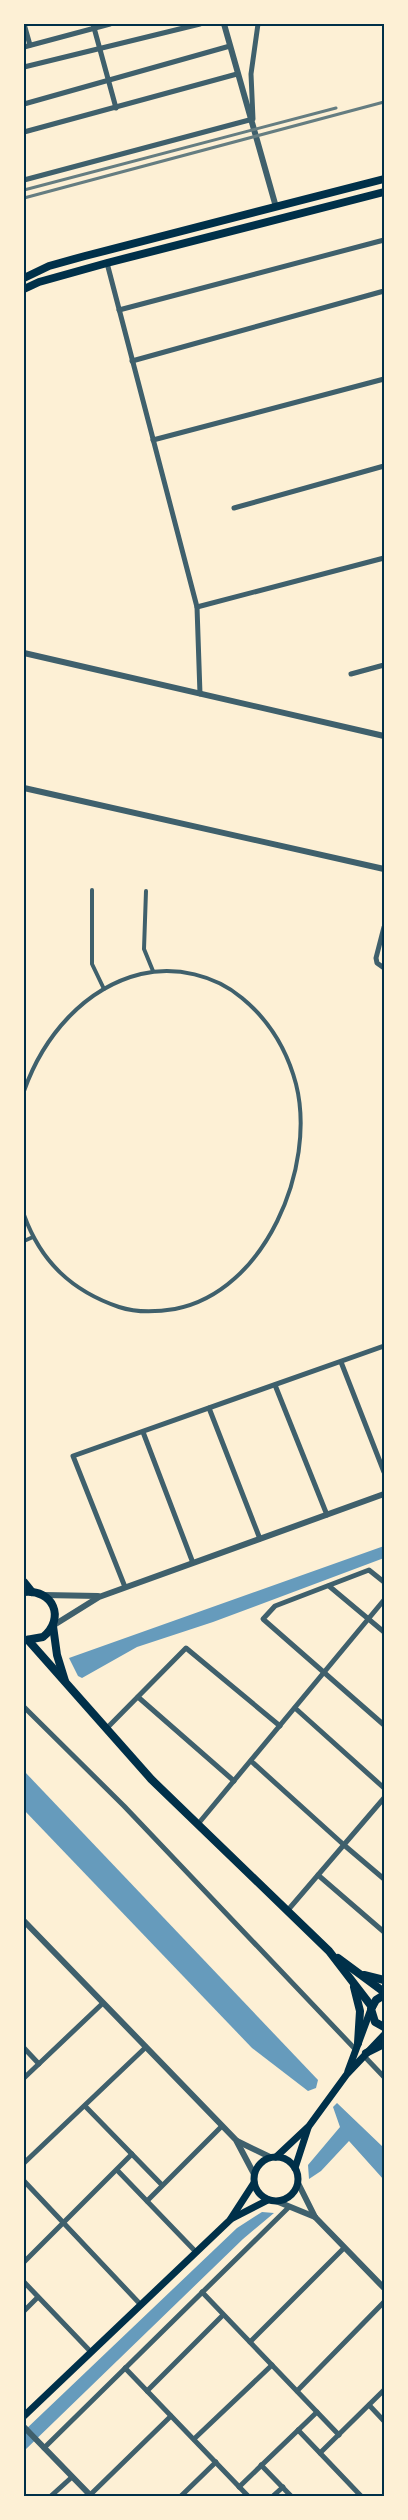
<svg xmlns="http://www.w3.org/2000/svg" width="408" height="2520" font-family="'Archivo Narrow',sans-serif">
	<rect width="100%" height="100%" fill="#fdf0d5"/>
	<g fill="#669bbc">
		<path d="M384,1546V1558L213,1622L137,1647L82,1678L78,1676L69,1658Z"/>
		<path d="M24,1771L318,2080L316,2088L308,2091L252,2048L24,1810Z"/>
		<path d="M337,2103L384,2148V2180L349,2141L321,2171L309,2179L308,2165L340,2127L333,2107Z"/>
		<path d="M262,2212L274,2213L243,2239L24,2451V2431L237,2228Z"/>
	</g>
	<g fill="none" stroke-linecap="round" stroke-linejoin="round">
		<g stroke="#3f606c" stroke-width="4">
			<path d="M92,890V964L104,989"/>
			<path d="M146,891L144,949L153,971"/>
			<path d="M24,1091C43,1037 84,988 141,974C176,966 215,975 242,998C270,1021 287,1050 296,1084C317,1167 265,1292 175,1309C157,1312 137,1313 119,1307C72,1291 41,1262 24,1215"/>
			<path d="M24,1241L33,1237"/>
		</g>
		<g stroke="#3f606c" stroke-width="5">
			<path d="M24,24L30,45"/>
			<path d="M93,24L116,108"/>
			<path d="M24,47L110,24"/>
			<path d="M24,67L200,24"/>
			<path d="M24,104L230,46"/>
			<path d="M24,132L237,74"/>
			<path d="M24,180L253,119L251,74L258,24"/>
			<path d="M107,263L197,607L200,694"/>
			<path d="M119,310L384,240"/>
			<path d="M132,361L384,291"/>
			<path d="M153,440L384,379"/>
			<path d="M234,508L384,466"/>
			<path d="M197,607L384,558"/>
			<path d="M351,674L384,665"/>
			<path d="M384,927L376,958L377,963L384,968"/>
			<path d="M341,1362L384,1472"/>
			<path d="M275,1385L327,1515"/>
			<path d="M209,1408L260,1539"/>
			<path d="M143,1432L193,1563"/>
			<path d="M384,1582L369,1570L275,1606L263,1619L384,1725"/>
			<path d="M329,1586L384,1632"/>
			<path d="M125,1587L73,1456L384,1346"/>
			<path d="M138,1697L234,1781"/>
			<path d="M24,1707L124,1806L356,2050"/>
			<path d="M295,1708L384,1788"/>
			<path d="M106,1729L186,1648L280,1726"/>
			<path d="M251,1761L344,1845L384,1879"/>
			<path d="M198,1824L384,1600"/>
			<path d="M318,1875L384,1932"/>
			<path d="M288,1910L384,1798"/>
			<path d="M24,2048L39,2064"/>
			<path d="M364,2056L384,2077"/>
			<path d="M24,2078L103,2003"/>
			<path d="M85,2106L162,2185"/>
			<path d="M24,2163L146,2047"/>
			<path d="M117,2170L196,2252"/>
			<path d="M24,2181L141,2305"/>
			<path d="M147,2201L222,2126"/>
			<path d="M24,2262L132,2154"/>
			<path d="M24,2282L91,2352"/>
			<path d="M202,2292L339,2435"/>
			<path d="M24,2311L38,2297"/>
			<path d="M250,2342L344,2248"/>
			<path d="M125,2368L248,2496"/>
			<path d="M147,2391L223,2315"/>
			<path d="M297,2391L384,2302"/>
			<path d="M369,2405L384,2421"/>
			<path d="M298,2430L361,2496"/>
			<path d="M194,2439L272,2365"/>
			<path d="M44,2448L289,2207"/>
			<path d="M320,2453L384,2390"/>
			<path d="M261,2465L291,2496"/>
			<path d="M239,2487L317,2412"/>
			<path d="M90,2495L171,2416"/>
			<path d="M51,2496L72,2477"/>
			<path d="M181,2496L216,2462"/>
			<path d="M273,2496L283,2487"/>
		</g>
		<g stroke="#3f606c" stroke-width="6">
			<path d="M224,24L276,207"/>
			<path d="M24,653L384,736"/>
			<path d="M24,788L384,869"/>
			<path d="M44,1595L98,1596"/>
			<path d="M54,1625L99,1597L384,1494"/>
			<path d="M24,1921L236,2140L254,2174"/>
			<path d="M237,2141L270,2157"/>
			<path d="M298,2183L315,2217L384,2288"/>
			<path d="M276,2201L315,2217"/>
			<path d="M24,2427L91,2496"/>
		</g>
		<g stroke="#003049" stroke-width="7">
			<path d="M348,2071L371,2009"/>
			<circle cx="276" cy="2179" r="22"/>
			<path d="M276,2157L309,2126L347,2074L384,2035"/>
			<path d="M295,2168L308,2128"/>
			<path d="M231,2219L268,2200"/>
			<path d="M24,2416L230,2220L254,2183"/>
		</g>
		<g stroke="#003049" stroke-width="8">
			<path d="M24,278L49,266L85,256L384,179"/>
			<path d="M24,289L39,282L107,263L384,192"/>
			<path d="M24,1582L32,1592"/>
			<path d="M24,1592C53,1589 66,1618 43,1637L26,1640"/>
			<path d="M53,1626L57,1655L65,1681"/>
			<path d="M28,1640L151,1779L329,1951L372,2007"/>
			<path d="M338,1958L384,1992"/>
			<path d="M364,1975L384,1980"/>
			<path d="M354,1987L360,2011L358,2043"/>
			<path d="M384,1995L376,2000L371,2009L375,2022L384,2027"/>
			<path d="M366,2053L384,2044"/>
		</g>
		<g stroke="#657d81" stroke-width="3">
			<path d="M24,190L336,108"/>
			<path d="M24,198L384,102"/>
		</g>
	</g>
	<rect width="408" height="2520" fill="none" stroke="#fdf0d5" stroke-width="50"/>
	<rect x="25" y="25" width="358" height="2470" fill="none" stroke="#003049" stroke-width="2"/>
</svg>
